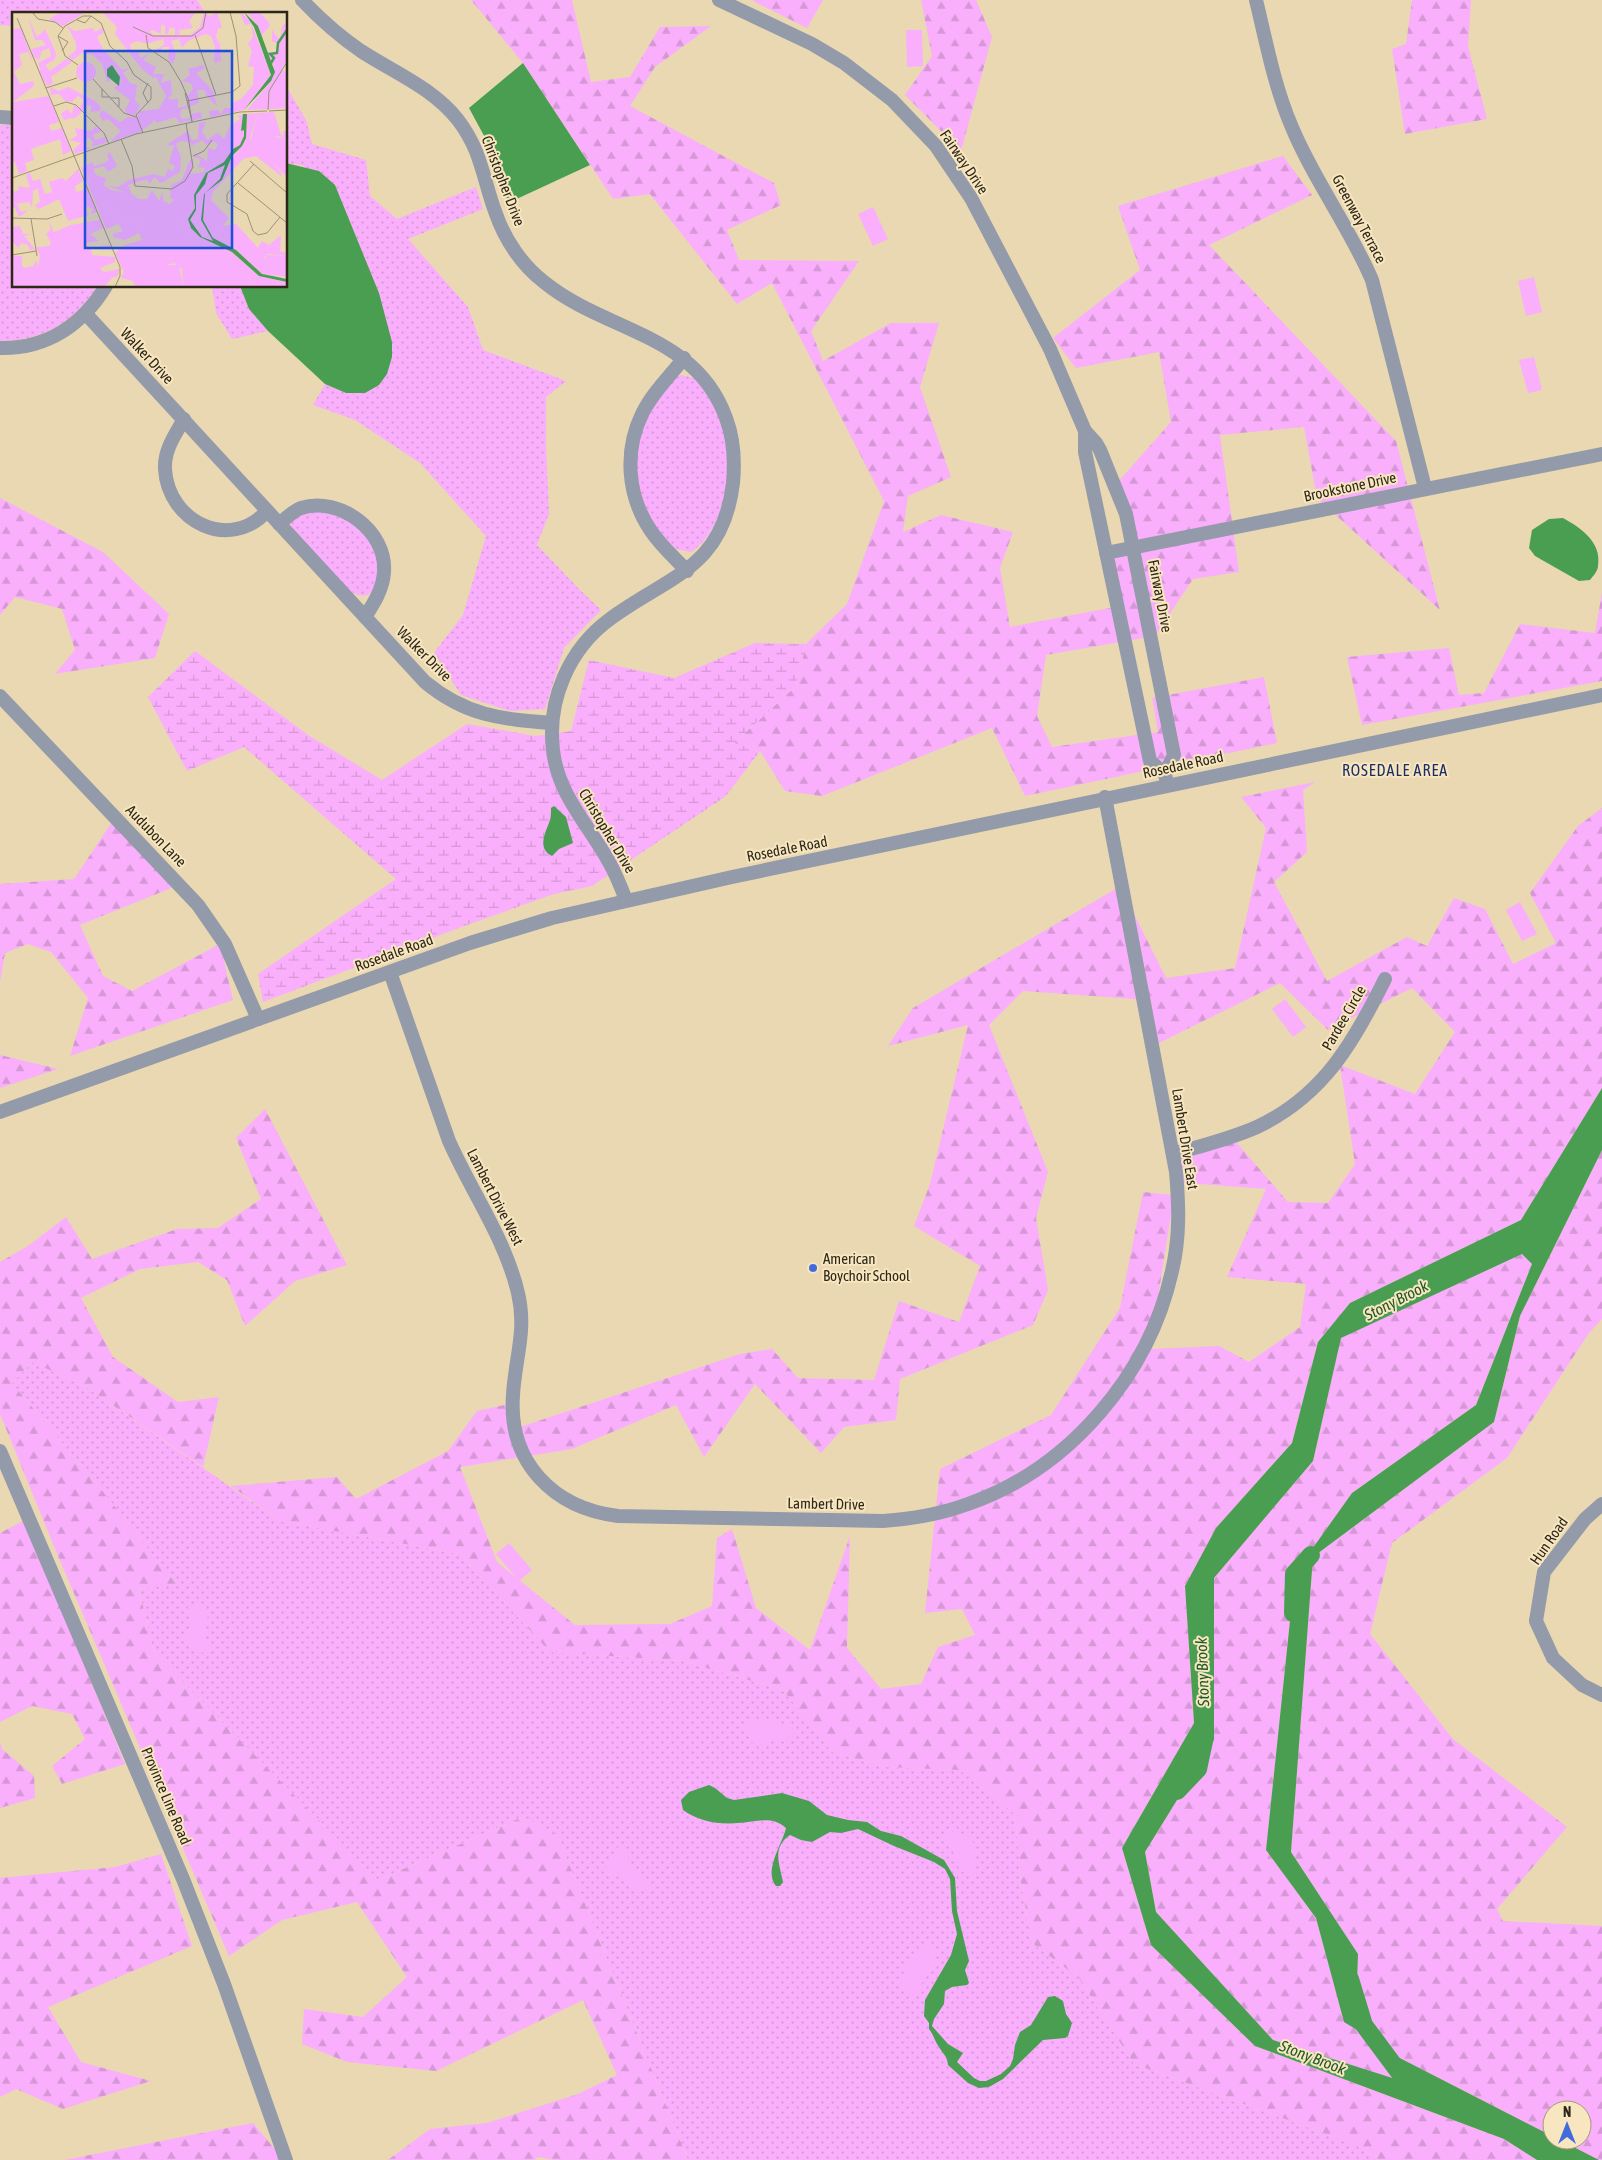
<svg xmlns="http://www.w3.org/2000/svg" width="1602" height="2160" font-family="'Asap Condensed',sans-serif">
	<defs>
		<pattern id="grass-dots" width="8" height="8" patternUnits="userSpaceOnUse" patternTransform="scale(1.25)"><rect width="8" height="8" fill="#f9affb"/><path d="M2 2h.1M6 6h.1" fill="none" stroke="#d697d6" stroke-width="1.8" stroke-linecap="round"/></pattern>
		<pattern id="forest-firs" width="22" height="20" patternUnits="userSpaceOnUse" patternTransform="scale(1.25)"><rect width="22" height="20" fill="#f9affb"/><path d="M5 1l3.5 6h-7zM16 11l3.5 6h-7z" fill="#d697d6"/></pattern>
		<pattern id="wetland-marsh" width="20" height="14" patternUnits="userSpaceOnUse" patternTransform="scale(1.25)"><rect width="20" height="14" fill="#f9affb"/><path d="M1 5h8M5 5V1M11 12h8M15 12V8" fill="none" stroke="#d697d6"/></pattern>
	</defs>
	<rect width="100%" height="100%" fill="#ead8b3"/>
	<g fill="url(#grass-dots)">
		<path d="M0,0H197L206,14H14V26L0,25Z"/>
		<path d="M286,86L306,120L312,144L366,160L370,196L397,219L476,187L483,209L408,239L468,307L483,350L566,381L546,397V448L549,514L537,545L579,589L601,610L564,648L545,709L510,711L461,695L434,653L463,615L486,536L420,463L355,420L313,405L325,384L346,393L379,385L387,373L392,357L379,293L335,185L301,165L286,163Z"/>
		<path d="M0,125H14V286H97C75,322 42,341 0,341Z"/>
		<path d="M212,286H240L249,309L268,331L232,339L216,313Z"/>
		<path d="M681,375L695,378C703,388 715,401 719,413C723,425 730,450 730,462C730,491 716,537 691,552L676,549L660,534L647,514L636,480L637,444L651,408L675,378Z"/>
		<path d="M316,509C326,512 342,513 350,519C356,524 367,534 371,541C384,562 382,614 347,589L292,528L290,524L295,517Z"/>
		<path d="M33,1362L89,1389L280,1521L460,1554L550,1652L683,1661L783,1690L832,1752L885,1767L960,1770L1015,1814L1021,1883L1032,1943L1079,1978L1134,2064L1356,2145L1379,2160H688L557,1834L522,1817L378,1880L154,1653L139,1589L176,1584L100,1488L12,1383Z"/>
	</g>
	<g fill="url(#forest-firs)" fill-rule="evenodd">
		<path d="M471,0H572L591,82L630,77L660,27L711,26L655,67L630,106L774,183L781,205L727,230L739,260L859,261L811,331L823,361L891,323H939L920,387L951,477L908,496L903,532L941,515L1013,532L1000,568L1010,627L1115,607L1106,550L1136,544L1117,483L1171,422L1159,352L1076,368L1053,338L1140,270L1118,206L1283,156L1312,195L1209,245L1396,441L1440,610L1317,498L1304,427L1220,435L1239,572L1193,579L1155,636L1046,655L1037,716L1052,747L1158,732L1152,698L1264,677L1277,743L1025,796L992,728L822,796L785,791L760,751L734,743L796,686L806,644L847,604L884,501L772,283L737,304L650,194L613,199L523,63Z"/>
		<path d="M754,0H823L807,28L753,1Z"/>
		<path d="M921,0H976L992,37L961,151L905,95L932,56Z"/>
		<path d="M1412,0H1471L1468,46L1487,119L1405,134L1392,49L1406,44Z"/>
		<path d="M0,498L103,552L169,614L155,658L55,674L75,650L62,609L15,597L0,615Z"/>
		<path d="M1602,592V681L1362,725L1347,657L1449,648L1459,695L1484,693L1520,624L1595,633Z"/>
		<path d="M1315,782L1303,790L1307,852L1274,882L1327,981L1407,937L1427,946L1454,898L1485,909L1513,964L1556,943L1530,893L1578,826L1602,808V1088L1521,1220L1350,1303L1318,1342L1292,1443L1216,1528L1185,1586L1194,1723L1122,1848L1151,1945L1255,2046L1504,2139L1537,2160H1379L1356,2145L1134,2064L1079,1978L1032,1943L1021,1883L1015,1814L960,1770L885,1767L832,1752L783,1690L683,1661L550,1652L460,1554L280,1521L231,1486L337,1477L356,1499L448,1451L477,1411L513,1403L514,1429L740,1354L772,1349L798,1378L874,1380L899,1301L959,1322L980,1266L914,1226L930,1184L968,1025L888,1046L913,1008L1124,884L1135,916L1166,978L1235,968L1266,828L1241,797ZM1280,983L1328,1030L1412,988L1455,1032L1415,1094L1340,1065L1355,1164L1328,1203L1288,1202L1235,1141L1171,1156L1173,1182L1266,1189L1227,1277L1306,1284L1300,1327L1249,1362L1219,1346L1150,1349L1174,1195L1143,1192L1120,1308L1051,1415L940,1469L925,1613L962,1609L975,1635L938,1647L921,1684L881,1689L847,1648L850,1536L810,1650L756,1608L732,1529L717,1538L712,1606L670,1624L575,1625L497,1562L460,1467L572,1449L676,1405L704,1457L755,1384L821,1453L844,1427L896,1420L900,1379L1033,1325L1048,1290L1036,1218L1048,1172L989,1025L1023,991L1148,1000L1157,1044Z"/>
		<path d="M112,822L181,884L80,925L103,976L132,991L220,944L233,1000L70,1056L88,998L51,952L28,944L5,953L0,982V884L74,879Z"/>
		<path d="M0,1055L58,1069L0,1088Z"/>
		<path d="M265,1109L347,1265L295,1281L245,1326L227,1280L198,1262L140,1269L81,1298L113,1357L178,1402L219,1397L203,1467L89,1389L33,1362L12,1383L100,1488L177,1585L139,1589L154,1653L378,1880L522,1817L557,1834L688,2160H554L538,2157L534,2160H388L430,2129L487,2123L578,2094L617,2075L583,2000L436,2071L347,2062L302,2044L304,2009L363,2017L407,1977L357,1902L282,1920L229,1956L58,1556L0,1414V1262L28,1246L66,1217L92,1259L177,1229L218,1228L261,1199L236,1138Z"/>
		<path d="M1602,1150V1319L1589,1333L1507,1458L1392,1543L1370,1634L1453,1739L1567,1827L1497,1909L1503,1921L1602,1926V2160H1599L1560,2140H1582V2110H1552V2136L1392,2054L1356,2015L1358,1954L1291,1852L1313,1557L1494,1422L1520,1316Z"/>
		<path d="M1522,1253L1532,1264L1476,1405L1352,1493L1295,1573L1266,1850L1316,1918L1344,2021L1372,2039L1410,2084L1273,2040L1156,1912L1145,1852L1214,1740V1578L1313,1461L1341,1337Z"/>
		<path d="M25,1520L125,1764L62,1784L52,1766L85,1739L72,1714L32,1706L0,1722V1533Z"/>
		<path d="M0,1742L2,1749L34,1776L35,1798L0,1808Z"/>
		<path d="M161,1854L192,1946L48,2007L81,2062L151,2081L63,2109L16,2089L0,2097V1878L115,1867Z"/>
		<path d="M253,2123L284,2160H64Z"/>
	</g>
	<path fill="url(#wetland-marsh)" d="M755,643L806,644L796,686L734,743L760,751L726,796L592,886L554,894L464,926L263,1002L258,974L396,879L244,747L187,771L148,697L195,651L308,735L382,780L467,724L535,736L571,731L589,660L674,678Z"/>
	<g fill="#f9affb">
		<path d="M906,30H922L923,66L907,67Z"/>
		<path d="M873,207L888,239L873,246L858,214Z"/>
		<path d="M1534,277L1542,312L1526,316L1518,281Z"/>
		<path d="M1534,357L1542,390L1528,393L1519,360Z"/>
		<path d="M1520,902L1537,934L1522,941L1506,910Z"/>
		<path d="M1285,999L1306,1027L1293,1037L1272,1009Z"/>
		<path d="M509,1543L532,1570L519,1581L496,1554Z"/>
		<path d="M195,1603L205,1605L209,1612L204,1632L210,1648L205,1653L193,1651C181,1642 189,1635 190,1624C190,1619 188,1613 188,1607Z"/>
		<path d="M775,1720L790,1727L794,1732L792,1736L785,1740H773L757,1746L753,1744L744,1729L746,1724L752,1721Z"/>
		<path d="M956,1831C971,1836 975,1841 976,1857C976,1862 977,1867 975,1873C960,1881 956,1857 951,1847C949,1844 946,1841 943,1838L946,1833Z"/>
		<path d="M618,1847H626L630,1864L650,1884L648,1891L634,1890L624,1880L607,1872L606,1864Z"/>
		<path d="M926,1946L936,1948L937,1956L918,1991L913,1994H906L901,1986L905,1966Z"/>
	</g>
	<g fill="#4a9e52" fill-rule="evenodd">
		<path d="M523,63L590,165L508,203L495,156L469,108Z"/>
		<path d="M286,163L319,171L335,185L379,293L392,342V357L387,374L379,385L365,393H346L325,384L268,331L249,309L240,286H286Z"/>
		<path d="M1563,518C1581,528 1602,542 1598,566C1598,571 1593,576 1590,580L1579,581L1535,556L1529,548L1532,530L1549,519Z"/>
		<path d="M554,806L566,817L573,843L559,849L552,856C536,848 546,832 550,820C551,817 551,812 551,808Z"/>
		<path d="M1602,1088V1150L1520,1316L1494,1422L1313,1557L1291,1852L1358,1954L1356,2015L1392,2054L1552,2136V2140H1560L1599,2160H1537L1504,2139L1255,2046L1151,1945L1122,1848L1194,1723L1185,1586L1216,1528L1292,1443L1318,1342L1350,1303L1521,1220ZM1522,1254L1532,1264L1476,1405L1352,1493L1295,1573L1266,1850L1316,1918L1344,2022L1372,2039L1408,2083L1273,2040L1156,1912L1145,1852L1214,1740V1578L1313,1461L1341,1338Z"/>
		<path d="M709,1785L715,1788L727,1798L734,1800L782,1793L809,1801L827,1815L848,1820L867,1822L881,1831L901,1836L944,1860L955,1878L957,1911L969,1961L965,1970L969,1983L967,1985L952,1987L945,1991L944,2004L934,2019L932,2026L948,2044L963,2053L957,2062L974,2078L980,2081H986L1001,2074L1010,2066L1013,2059L1015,2045L1020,2032L1031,2025L1048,1997L1055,1996L1063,2001L1066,2014L1072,2023L1068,2036L1065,2038L1043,2040L1003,2079L989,2087L979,2088L968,2083L948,2065C947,2056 944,2055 939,2047C935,2042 934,2035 929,2029V2023L924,2016L925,2000L951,1955L957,1934L952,1911L950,1879L945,1869L934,1862L894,1846L858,1829L841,1833L830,1832L812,1842L801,1840L790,1835C771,1848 780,1865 783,1882L780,1886H776C763,1871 783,1843 786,1828C772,1815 755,1822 738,1823C719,1825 698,1821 683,1810L681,1800L689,1792Z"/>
	</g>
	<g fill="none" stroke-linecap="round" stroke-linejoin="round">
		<g stroke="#4a9e52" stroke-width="18">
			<path d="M1293,1613L1294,1574L1311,1555"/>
			<path d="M1177,1791L1198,1769L1204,1741"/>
			<path d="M1350,1979L1364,2025L1416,2095"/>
		</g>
		<g stroke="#939aa9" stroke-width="14">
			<path d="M302,0C320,19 339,36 361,51C395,73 433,88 458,120C482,151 483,180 496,214C505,240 522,265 544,282C605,332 696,333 726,418C734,439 735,461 733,483C723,569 668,576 610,619C569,649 547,700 553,750C558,795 588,824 609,862C616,874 621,887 626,900"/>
			<path d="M719,0L812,44L844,63L892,100L936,146L971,198L1050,349L1085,431L1096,443L1100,450L1126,514L1174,755L1165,774L1167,784"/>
			<path d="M1256,0C1266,41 1274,85 1291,125C1313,179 1349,226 1372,280L1425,488"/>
			<path d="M0,117L14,118"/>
			<path d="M86,314L425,682C466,716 501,719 552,723"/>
			<path d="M0,348C47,349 82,325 106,286"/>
			<path d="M684,358C670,376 652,393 642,414C624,451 627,496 651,531C661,546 675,558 687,571"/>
			<path d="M184,419C175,435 164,450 165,469C168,522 230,552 267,511"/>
			<path d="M1085,431V452L1150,761L1165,774"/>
			<path d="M279,524C286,518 293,511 301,508C340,496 387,531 384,572C383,589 374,603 365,617"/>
			<path d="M1106,553L1602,454"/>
			<path d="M0,696L198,905L225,944L258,1019"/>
			<path d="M390,972L449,1141C472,1193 505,1238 518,1293C527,1331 515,1358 513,1395C508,1462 553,1508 618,1516L883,1521C912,1519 941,1514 968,1504C1069,1469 1149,1375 1172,1271C1180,1238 1179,1205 1176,1172L1105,797"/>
			<path d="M0,1112L470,943L552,918L732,877L1602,695"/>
			<path d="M1173,1154C1201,1146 1230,1139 1257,1127C1323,1096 1354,1042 1385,979"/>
			<path d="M0,1451L183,1879L224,1984L286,2160"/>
			<path d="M1602,1504L1585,1519L1544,1572L1536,1621L1553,1658L1582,1685L1602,1695"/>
		</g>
	</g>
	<circle fill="#426cde" stroke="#f7e6c0" stroke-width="2" cx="813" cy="1268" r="5"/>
	<g text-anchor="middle" stroke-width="4" stroke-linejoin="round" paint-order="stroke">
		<g font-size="15" fill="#2d2718" stroke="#f7e6c0">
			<text transform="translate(964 162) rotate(56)" y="5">Fairway Drive</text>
			<text transform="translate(503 181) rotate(69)" y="5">Christopher Drive</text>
			<text transform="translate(1359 219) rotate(62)" y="5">Greenway Terrace</text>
			<text transform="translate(147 356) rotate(47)" y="5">Walker Drive</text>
			<text transform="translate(1350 487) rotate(-12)" y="5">Brookstone Drive</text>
			<text transform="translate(1160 596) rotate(79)" y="5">Fairway Drive</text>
			<text transform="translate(424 654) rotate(45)" y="5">Walker Drive</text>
			<text transform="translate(1183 765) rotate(-12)" y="5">Rosedale Road</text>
			<text transform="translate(607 831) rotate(59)" y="5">Christopher Drive</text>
			<text transform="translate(156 836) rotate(46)" y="5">Audubon Lane</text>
			<text transform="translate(787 849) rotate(-11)" y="5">Rosedale Road</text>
			<text transform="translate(394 953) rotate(-20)" y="5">Rosedale Road</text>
			<text transform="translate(1344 1018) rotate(-60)" y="5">Pardee Circle</text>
			<text transform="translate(1185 1139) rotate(81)" y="5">Lambert Drive East</text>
			<text transform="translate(495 1197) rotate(63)" y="5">Lambert Drive West</text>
			<text transform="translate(826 1504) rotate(1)" y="5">Lambert Drive</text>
			<text transform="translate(1549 1541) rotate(-55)" y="5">Hun Road</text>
			<text transform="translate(166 1796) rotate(67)" y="5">Province Line Road</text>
		</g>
		<g font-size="15" fill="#2d2718" stroke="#f7e6c0" text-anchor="start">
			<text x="823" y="1264">American<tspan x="823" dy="17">Boychoir School</tspan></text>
		</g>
		<g font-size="16" letter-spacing="1" fill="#192e65" stroke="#f7e6c0">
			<text x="1395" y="776">ROSEDALE AREA</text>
		</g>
		<g font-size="16" font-style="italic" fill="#1e5825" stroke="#f7e6c0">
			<text transform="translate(1396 1300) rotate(-27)" y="6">Stony Brook</text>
			<text transform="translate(1202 1672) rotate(-92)" y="6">Stony Brook</text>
			<text transform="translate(1313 2057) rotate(21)" y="6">Stony Brook</text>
		</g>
	</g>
	<g transform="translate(12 12)">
		<rect width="275" height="275" fill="#ead8b3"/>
		<path d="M55,13L62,19L81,16L83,20L90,16L92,20L85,25L91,37L110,58L117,56L111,61L118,71L125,73L123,88L128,94L123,103L116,102L113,98L118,88L102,76L109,70L104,56L97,55L98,69L95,70L90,52L81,43L70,41L61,48L56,45L64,38V31ZM54,47L60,50L39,65L41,71L35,74L27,59L33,53L38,59ZM64 60a10 10 0 1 1 20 0a10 10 0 1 1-20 0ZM76,163L99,178L116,181L124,190H136L161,200L177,227L213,242L216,240L226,248L234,266L247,275H171L170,257L162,251L154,253L141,249L124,206L108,210L88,190Z" fill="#f9affb"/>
		<path d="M90,0H184L177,9L181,16L167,18L168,22L165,23H178L188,15L192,0L198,4L205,0L210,16H206L204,25L208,32L209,49L202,51L203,35L199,24L194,22L176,29L170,36L167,27L159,29L164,42L161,52L156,47L157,35H151L147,41L142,39L152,33L151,27L135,32L126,29L118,32L119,38H126L128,46L138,41L131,48L144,55L141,62H152L149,71L159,68L160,82L156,87H166V96L175,94L176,83L181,77L179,71L170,69L178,63L176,57L191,53L193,56L184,61L201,79L205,94L194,84L193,78H185L187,91L169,98L168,104L170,107L179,106V102L189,100L190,106L167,111L164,105L145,111L141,107L154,84L144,65L141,66L130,57L103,22L105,15ZM149,13L153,14V22H156L158,15L163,17V23H141L138,19L141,18L149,22ZM228,0L238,8L259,63L232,98L198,105L197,99L206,98L209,102L212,96H219L220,91L229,87L241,73L242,55L236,54L240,39L236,32L241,25L239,12L233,13ZM235,0H247L256,9L258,14L249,24L256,41L264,39L266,32L260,29V18L268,28L270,14L275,10V48L269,58L275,59V96L235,98L259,69L262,54L255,45L246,14ZM16,5L25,25L33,17L44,41L43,47L28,57L26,51L39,44L38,39L37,36L30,39L27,48L22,45L19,37L34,33L30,28H23ZM9,16L21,50L16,40L7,42L10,53L2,60L8,72L21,69L22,74L1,90L37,84L47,110L37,113L39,119L50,116L59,139L51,143L48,127L19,137L22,148L13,151L15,159L7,162L3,150L0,151V17ZM38,75L47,79L56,75L83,89L89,95L88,99L79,100V94L75,93L65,105L52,108L49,102L55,97L60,102L62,93L67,96L72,88L66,84L60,90L53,89L47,82L39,83ZM262,100L269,123H272V125L263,124L255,115L261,108ZM246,101L238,126L270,162L269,164L244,144L231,147L201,180L199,188L217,206L211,214L224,212L246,236L250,229L257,233L269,223L268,239L275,241V244L255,242L252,245L257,262L275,267L250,262L224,238L190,225L178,208L184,198V183L193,172L196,161L213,153V158L234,126L235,102ZM231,102L229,119L232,117V125L228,133L221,137L213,150L194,161L182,183L183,196L176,208L179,216L188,225L220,240L247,264L275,270V275H247L234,266L226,255V248L216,240L214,243L177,227L161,200L149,199L136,190H124L116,181L95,174L106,175L117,168L141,162L153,165L156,157L161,159L163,154L157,151L162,133L155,134L157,131L176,119L180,128L186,127L187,111L194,110L190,119L195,128L206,121L212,127L218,114L228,107L225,104ZM190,128L195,133L202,129L206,133L203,138L196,136L195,149L186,143L180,144L189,147L186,155L193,156L192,160L179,162L181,148H178L170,168L159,173L158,186L162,188L158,192L151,189V179L147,189L140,178L135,187H126L119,181L116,173L135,167L138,172L142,165L149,171L168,160L169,146L164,132L167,129L178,130L179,134ZM84,114L90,119L81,123L83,128L94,125L95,130L80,135L81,130L76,125L72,134L79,136L63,142L61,138L69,131L57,128L65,124L63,116L80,119ZM98,140L105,154L96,160L92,154L81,157L84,163L94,166L92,173L75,165L90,183L86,184L88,190L108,210L124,206L141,248L147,246L154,253H167L171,275H123L121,269L109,266L112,260L103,241L113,233L130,228L127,221L113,228L101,225V222L111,219L106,212L94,217L69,156L80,150L82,154L93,151L97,148L95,143ZM66,157L71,169L63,174L64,180L76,177L85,200L79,202L81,197L76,195L73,196L77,203L56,209L47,187L27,197L23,194L28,190L26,176L21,179L20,195L17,190L5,192L9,200L17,198L7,205L3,196H0V173L2,180L7,178L6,174L18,176L14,163L18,161L21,169L28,167L33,182L40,180L37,170L50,166L54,169ZM36,207L42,220L59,213L88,208L91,216L78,222L87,229L72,231L77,236L97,233L100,236L79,237L80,243L103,245V250L88,256L92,260L108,257L105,265H101L92,275H0L8,258L26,256L28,244L24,235H37L39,231L34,222L39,217ZM8,214L11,222H20L12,224L23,237L18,238L16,233L9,231L6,236L0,229V215Z" fill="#f9affb" fill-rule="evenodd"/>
		<path d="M49,0H70L71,2L51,14L37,7ZM147,97L140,111L128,120L98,130L109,119L96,107L91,109L87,102L91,98L108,110L116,105H126L127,99Z" fill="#f9affb"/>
		<path d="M262,100L261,108L255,115L266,126L272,125L271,120L275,118V165L246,137L236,138L246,101ZM69,230L72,238V261L86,256L92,265L89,267L93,269L80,275H0V244H10V254L13,256L21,254L25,248L26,255L22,257L27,268L41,262L29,235L41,233L42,247L60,244ZM254,243L275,244V265L257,262L250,257Z" fill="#f9affb"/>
		<path d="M232,0L246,14L263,60L259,69L232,98L259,63L242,15ZM100,53L108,65L107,74L95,64V57ZM231,102H235L234,126L230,134L220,144L210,168L193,181L191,208L201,226L224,238L250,262L275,267V270L247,264L220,240L188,225L179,216L176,207L183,196L182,183L194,161L212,150L221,137L228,133L232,124V118L229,119ZM213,153L208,167L192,182L189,208L201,229L190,225L178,208L184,198V183L193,172L196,161Z" fill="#4a9e52" fill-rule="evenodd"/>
		<path fill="none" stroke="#4a9e52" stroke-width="2.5" d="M259,51L262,46L258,42L265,41L266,31L275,18"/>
		<path fill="none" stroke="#9e9175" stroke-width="1" d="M20,0L26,7L43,10L51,16M259,0H275M5,6L108,255V264L103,275M65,8L73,11L79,4M121,15L141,24H180L191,16L194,0M134,23L136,36L157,50L169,70L176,86L180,110M183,23L204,83M46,24L56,30L50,39M66,53L53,44L46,24L53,14L71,4H79L89,11L98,34L115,50L122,63L139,75V87L124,103L131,121M81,67L112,101L124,105M136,71L131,81L136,91M34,76L65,66M90,77V85H98M173,81L180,109M99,86H107V95M175,89L220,80L228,74L224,24L218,0M42,94L54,90L64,93L92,121L97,132M256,98L257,79L275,50M257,99L275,98M109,127L120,154L123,174L160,177L173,169L181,155L174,111M181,144L192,139L200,128M238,149L275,181M242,152L215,182V190L235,202L241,219L246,223L255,221L268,205M0,166L124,122L228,100L255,99M226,171L275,211M0,206L35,207L50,202M19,207L25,244M0,243L24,239"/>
		<path fill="#1d4ed8" fill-opacity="0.15" stroke="#1d4ed8" stroke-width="2.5" d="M73,39H220V236H73Z"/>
		<rect width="275" height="275" fill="none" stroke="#2d2718" stroke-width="2.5"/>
	</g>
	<g transform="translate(1567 2125)"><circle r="24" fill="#f7e6c0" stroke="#a69a7d"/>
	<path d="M0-4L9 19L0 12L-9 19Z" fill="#426cde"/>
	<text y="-8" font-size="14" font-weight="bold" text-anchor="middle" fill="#2d2718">N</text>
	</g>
</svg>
